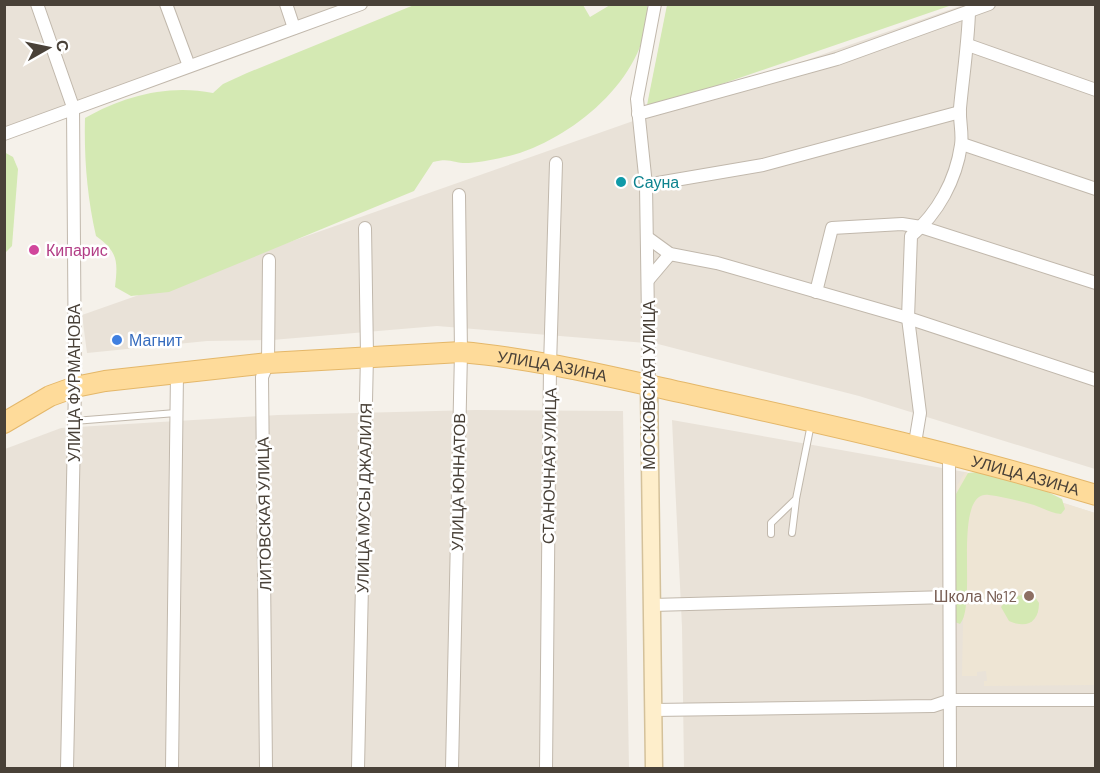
<svg xmlns="http://www.w3.org/2000/svg" width="1100" height="773" font-family="Barlow,sans-serif">
	<rect width="100%" height="100%" fill="#f5f1ea"/>
	<g fill="#e9e2d8">
		<path d="M5,5H356L5,136Z"/>
		<path d="M963,5H1095V469L859,396L658,344L437,326L272,340L207,341L87,353L82,315Z"/>
		<path d="M475,410L623,411L629,768H5V449L61,428L278,415Z"/>
		<path d="M672,420L965,472L1095,513V768H684L682,627Z"/>
	</g>
	<path fill="#eee5d4" d="M965,472L1095,513V685L984,686V681H987L986,671L977,672V676H962L965,521H958L957,486Z"/>
	<g fill="#d4e9b3">
		<path d="M414,5H583L590,17L610,5H647C651,75 572,140 509,156C497,159 481,162 469,163C454,164 451,157 433,162L414,191L169,292L131,296L115,287C118,261 118,252 96,236C87,196 84,158 85,118C124,96 168,84 213,93L223,84L247,73Z"/>
		<path d="M667,5H952L646,110Z"/>
		<path d="M4,152L13,157L18,169L12,246L5,253Z"/>
		<path d="M978,472L1042,489L1062,499L1065,509L1061,514C1051,513 1043,508 1034,505C1020,501 1004,497 989,495C951,490 978,605 960,624L955,622L952,501L968,473Z"/>
		<path d="M1022,595L1035,597L1039,603C1039,622 1027,629 1009,621L1001,607L1008,598Z"/>
	</g>
	<g fill="none" stroke-linecap="round" stroke-linejoin="round">
		<defs>
			<g id="lane">
				<path d="M74,421L176,413"/>
				<path d="M792,533L796,500"/>
				<path d="M771,534V523L796,499L811,424"/>
			</g>
			<g id="street">
				<path d="M37,4L73,107L75,387L67,768"/>
				<path d="M166,4L189,66"/>
				<path d="M286,4L294,28"/>
				<path d="M968,45L1096,90"/>
				<path d="M638,114L837,59L989,4"/>
				<path d="M4,134L361,4"/>
				<path d="M962,144L1096,189"/>
				<path d="M646,185L763,165L960,112"/>
				<path d="M648,238L670,254L717,263L908,318L1096,380"/>
				<path d="M648,280L670,254"/>
				<path d="M816,292L832,228L902,224L921,227L1096,283"/>
				<path d="M649,385L646,185L637,99L655,4"/>
				<path d="M915,443L920,413L908,318L911,236C938,213 956,180 961,145C963,133 959,120 960,108C963,76 968,44 969,12"/>
				<path d="M949,453L950,768"/>
				<path d="M652,605L949,597"/>
				<path d="M653,710L933,706L951,700H1096"/>
				<path d="M172,768L177,373"/>
				<path d="M266,768L262,377L268,363L269,260"/>
				<path d="M358,768L367,355L365,228"/>
				<path d="M452,768L461,352L459,195"/>
				<path d="M546,768L550,366L556,163"/>
			</g>
			<path id="secondary" d="M649,385L654,768"/>
			<g id="primary">
				<path id="s1" d="M4,423L50,396L75,387L105,381L268,363L461,352C542,359 623,380 702,397C835,426 966,456 1096,495"/>
			</g>
		</defs>
		<use href="#lane" stroke="#c1b8ac" stroke-width="8"/>
		<use href="#street" stroke="#c1b8ac" stroke-width="14"/>
		<use href="#secondary" stroke="#d4c19a" stroke-width="19"/>
		<use href="#primary" stroke="#e4b769" stroke-width="22"/>
		<use href="#lane" stroke="#fff" stroke-width="6"/>
		<use href="#street" stroke="#fff" stroke-width="12"/>
		<use href="#secondary" stroke="#feeecb" stroke-width="16"/>
		<use href="#primary" stroke="#fedb9a" stroke-width="20"/>
	</g>
	<circle fill="#0f9aa8" stroke="#fff" stroke-width="2" cx="621" cy="182" r="6"/>
	<circle fill="#d1479c" stroke="#fff" stroke-width="2" cx="34" cy="250" r="6"/>
	<circle fill="#3f7fe0" stroke="#fff" stroke-width="2" cx="117" cy="340" r="6"/>
	<circle fill="#8d6e63" stroke="#fff" stroke-width="2" cx="1029" cy="596" r="6"/>
	<g text-anchor="middle" stroke-width="5" stroke-linejoin="round" paint-order="stroke">
		<g font-size="16" fill="#0d838f" stroke="#fff" text-anchor="start">
			<text x="633" y="188">Сауна</text>
		</g>
		<g font-size="16" fill="#b23c85" stroke="#fff" text-anchor="start">
			<text x="46" y="256">Кипарис</text>
		</g>
		<g font-size="16" fill="#366cbe" stroke="#fff" text-anchor="start">
			<text x="129" y="346">Магнит</text>
		</g>
		<g font-size="16" fill="#494138" stroke="#fff">
			<text dy="6" stroke="none"><textPath href="#s1" startOffset="560">УЛИЦА АЗИНА</textPath></text>
			<text transform="translate(74 383) rotate(-90)" y="6">УЛИЦА ФУРМАНОВА</text>
			<text transform="translate(649 385) rotate(-90)" y="6">МОСКОВСКАЯ УЛИЦА</text>
			<text transform="translate(549 466) rotate(-89)" y="6">СТАНОЧНАЯ УЛИЦА</text>
			<text dy="6" stroke="none"><textPath href="#s1" startOffset="1046">УЛИЦА АЗИНА</textPath></text>
			<text transform="translate(458 482) rotate(-89)" y="6">УЛИЦА ЮННАТОВ</text>
			<text transform="translate(364 498) rotate(-89)" y="6">УЛИЦА МУСЫ ДЖАЛИЛЯ</text>
			<text transform="translate(264 514) rotate(-91)" y="6">ЛИТОВСКАЯ УЛИЦА</text>
		</g>
		<g font-size="16" fill="#785e54" stroke="#fff" text-anchor="end">
			<text x="1017" y="602">Школа №12</text>
		</g>
	</g>
	<rect width="1100" height="773" fill="none" stroke="#494138" stroke-width="12"/>
	<g transform="translate(48 48) rotate(81)" stroke="#ffffff" stroke-width="4.5" paint-order="stroke">
	<path d="M0-4.5L10 22L0 15L-10 22Z" fill="#494138"/>
	<text y="-9" font-size="16" font-weight="bold" text-anchor="middle" fill="#494138">С</text>
	</g>
</svg>
